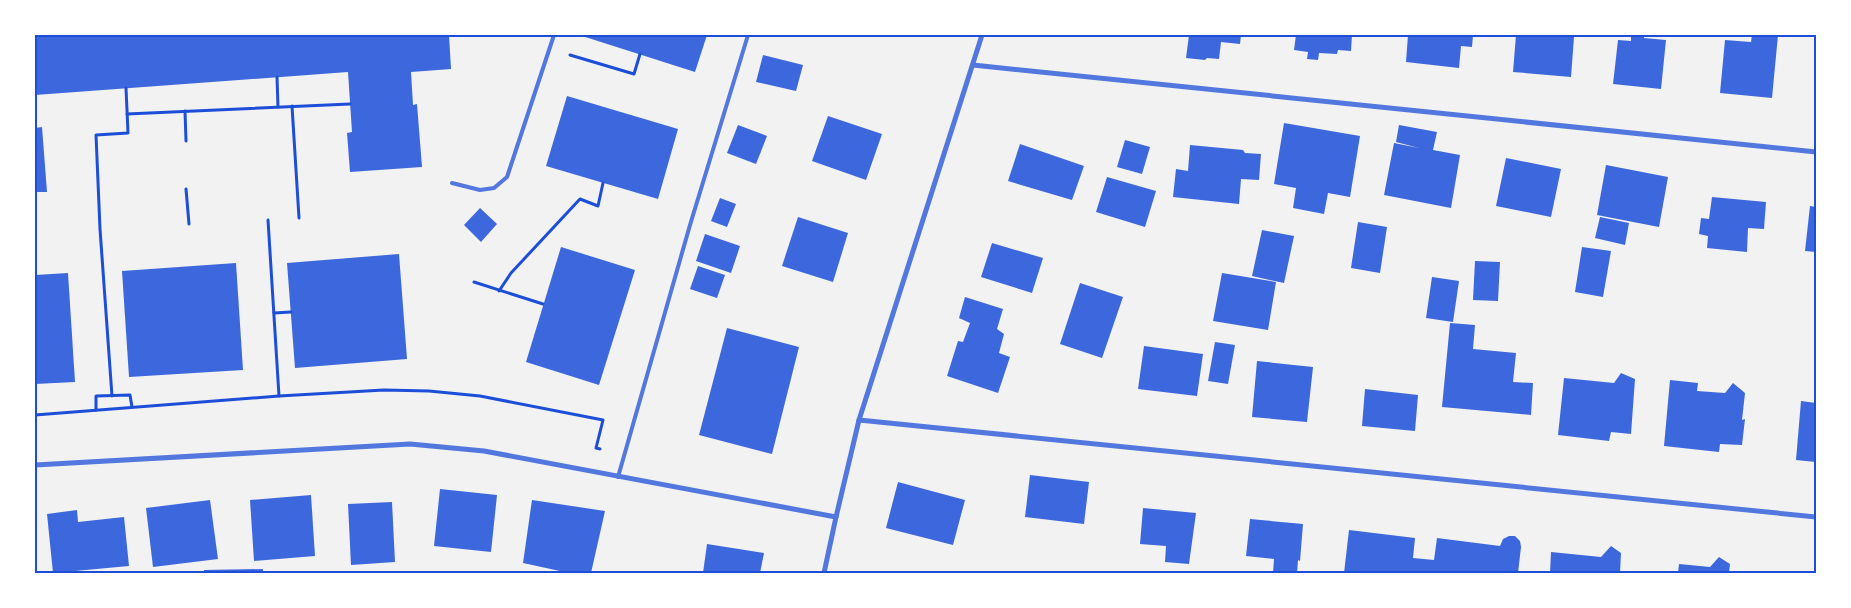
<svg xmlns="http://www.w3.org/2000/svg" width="1851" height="608" font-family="Figtree,sans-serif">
	<rect width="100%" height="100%" fill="#f2f2f2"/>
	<g fill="#3d67dc">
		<path d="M35,35H449L451,69L411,72L413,105L417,104L422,167L350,172L347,133L352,132L348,72L35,95Z"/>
		<path d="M579,35H707L695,72Z"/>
		<path d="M1189,35H1241L1240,44L1221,42L1219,59L1207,58L1205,60L1186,58Z"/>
		<path d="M1296,35H1352L1351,51L1338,50L1337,54L1319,53L1318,60L1307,59L1308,52L1294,50Z"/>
		<path d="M1408,35H1473L1472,47L1461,46L1459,68L1406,62Z"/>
		<path d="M1516,35H1559L1574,37L1571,77L1513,72Z"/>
		<path d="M1631,35H1644V38L1666,40L1661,89L1613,84L1618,40L1631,41Z"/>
		<path d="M1752,35H1778L1772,98L1720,93L1725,40L1751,42Z"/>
		<path d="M763,55L803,65L796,91L756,82Z"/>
		<path d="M567,96L678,129L658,199L546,166Z"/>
		<path d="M828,116L882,134L866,180L812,161Z"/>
		<path d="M1284,123L1360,136L1350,197L1328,193L1324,214L1293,208L1296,188L1274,184Z"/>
		<path d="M738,125L767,136L756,164L727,153Z"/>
		<path d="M1399,125L1437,132L1433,150L1460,155L1451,208L1384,195L1394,143L1419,148L1396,142Z"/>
		<path d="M42,127L47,192H35V128Z"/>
		<path d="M1125,140L1150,147L1142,174L1117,167Z"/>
		<path d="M1020,144L1084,166L1072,200L1008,181Z"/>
		<path d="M1190,145L1243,150L1245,153L1261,154L1259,180L1241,179L1239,204L1173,197L1176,169L1188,171Z"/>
		<path d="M1506,158L1561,169L1551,217L1496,206Z"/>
		<path d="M1606,165L1668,177L1659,227L1597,215Z"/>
		<path d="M1107,177L1156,191L1145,227L1096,212Z"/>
		<path d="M1712,197L1766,202L1764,229L1748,228L1747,252L1707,248L1708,236L1699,234L1701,218L1709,219Z"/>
		<path d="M720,198L736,204L727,227L711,221Z"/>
		<path d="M1810,206L1816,207V252L1805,251Z"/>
		<path d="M480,208L497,224L481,242L464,225Z"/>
		<path d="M798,217L848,233L833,282L782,266Z"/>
		<path d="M1600,217L1629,223L1625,245L1595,238Z"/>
		<path d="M1358,222L1387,227L1380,273L1351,268Z"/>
		<path d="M1262,230L1294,236L1284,283L1252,276Z"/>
		<path d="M705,234L740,246L731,273L696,261Z"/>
		<path d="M992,243L1043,258L1032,293L981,277Z"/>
		<path d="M561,247L635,270L599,385L526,362Z"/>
		<path d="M1582,247L1611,251L1603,297L1575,292Z"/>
		<path d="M399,254L407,359L295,368L287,263Z"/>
		<path d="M1475,261L1500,262L1498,301L1473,300Z"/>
		<path d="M236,263L243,370L129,377L122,271Z"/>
		<path d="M698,266L725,275L717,298L690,289Z"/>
		<path d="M68,273L75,382L35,384V275Z"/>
		<path d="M1222,273L1276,282L1268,330L1213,321Z"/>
		<path d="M1432,277L1459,281L1453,322L1426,318Z"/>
		<path d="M1080,283L1123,297L1102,358L1060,344Z"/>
		<path d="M965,297L1003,309L997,329L1004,334L999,353L1010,357L998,393L947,376L958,341L963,342L970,323L959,318Z"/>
		<path d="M1450,323L1475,325L1473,349L1516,353L1513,382L1533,383L1531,415L1442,407Z"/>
		<path d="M727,328L799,347L772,454L699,435Z"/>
		<path d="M1215,342L1235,345L1228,384L1208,381Z"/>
		<path d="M1144,346L1203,354L1197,396L1138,389Z"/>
		<path d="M1257,361L1313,367L1307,422L1252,417Z"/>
		<path d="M1621,373L1635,379L1631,434L1611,432L1609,441L1558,435L1564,378L1614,383Z"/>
		<path d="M1670,380L1698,383L1697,391L1725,393L1733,383L1745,393L1742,420L1745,419L1742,445L1720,444L1719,452L1664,446Z"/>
		<path d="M1365,389L1418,395L1415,431L1362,426Z"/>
		<path d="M1801,401L1816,403V462L1796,460Z"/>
		<path d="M1030,475L1089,482L1084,524L1025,517Z"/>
		<path d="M898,482L965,500L953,545L886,528Z"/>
		<path d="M440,489L497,495L491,552L434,546Z"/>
		<path d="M311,495L315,556L254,561L250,500Z"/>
		<path d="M210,500L218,559L153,567L146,508Z"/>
		<path d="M532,500L605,511L591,573H569L523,563Z"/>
		<path d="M392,502L395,562L351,565L348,504Z"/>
		<path d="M1143,508L1196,513L1189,564L1165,562L1166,546L1140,544Z"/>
		<path d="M77,510L78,522L124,517L129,566L53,573L47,514Z"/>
		<path d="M1250,519L1303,524L1300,561L1298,560L1297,573H1273L1274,559L1246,556Z"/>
		<path d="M1349,530L1415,538L1413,558L1434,560L1437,538L1500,546L1503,539L1509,536H1515L1520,541L1521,547L1518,573H1344Z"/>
		<path d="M707,544L764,553L760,573H703Z"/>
		<path d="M1611,546L1621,553L1620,573H1550L1551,552L1601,557Z"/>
		<path d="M1719,557L1730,564L1729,573H1678L1679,564L1710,567Z"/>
		<path d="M263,569V573H204V570Z"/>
	</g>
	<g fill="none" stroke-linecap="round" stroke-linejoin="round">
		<g stroke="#1d4ed8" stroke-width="3">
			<path d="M570,55L634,74L640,54"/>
			<path d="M277,77L278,107"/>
			<path d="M292,106L299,218"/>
			<path d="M185,111L186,141"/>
			<path d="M127,114L350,104"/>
			<path d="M186,189L189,224"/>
			<path d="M268,220L279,396"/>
			<path d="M474,282L543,304"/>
			<path d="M499,291L511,273L580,199L598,206L603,183"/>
			<path d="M274,313L291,312"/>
			<path d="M112,396L100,229L96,135L128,133L126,88"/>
			<path d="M96,410V396L130,395L132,407"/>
			<path d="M35,415L279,396L384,390L429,391L480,396L603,420L596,448L600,449"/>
		</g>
		<g stroke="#5277de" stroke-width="4">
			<path d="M452,183L480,190L494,188L507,177L554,35"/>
			<path d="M618,477L690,225L748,35"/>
		</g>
		<g stroke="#5277de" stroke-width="5">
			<path d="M973,65L1816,152"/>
			<path d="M859,420L1816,517"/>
			<path d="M35,465L410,444L484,451L836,517"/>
			<path d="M824,573L836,517L859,420L982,35"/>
		</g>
	</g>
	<rect width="1851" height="608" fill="none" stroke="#ffffff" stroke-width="72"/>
	<rect x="36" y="36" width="1779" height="536" fill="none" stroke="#1d4ed8" stroke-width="2"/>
</svg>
